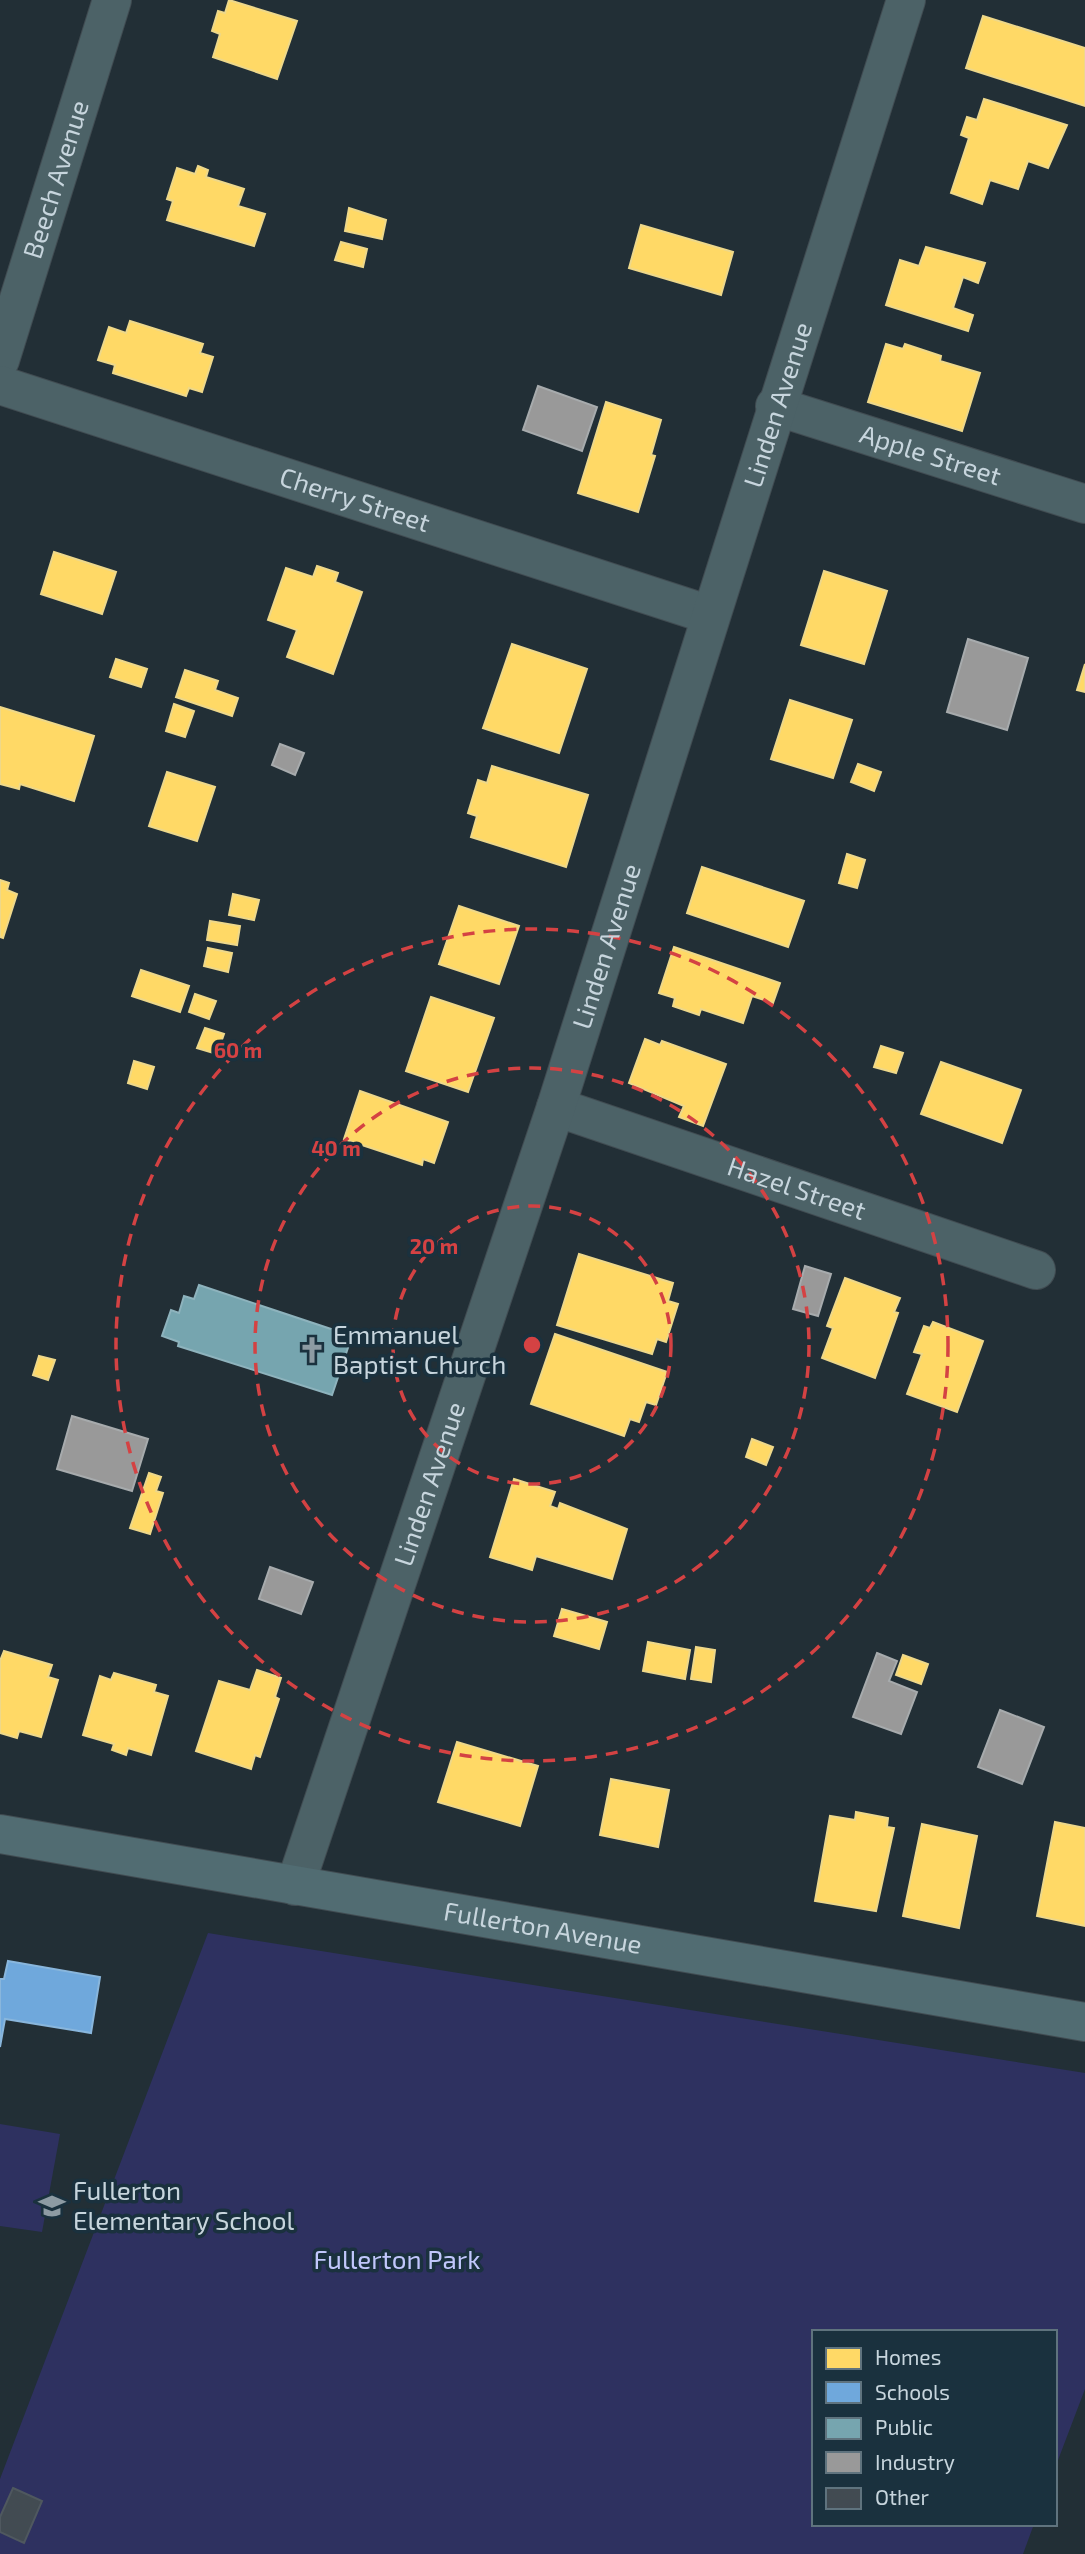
<svg xmlns="http://www.w3.org/2000/svg" width="1085" height="2554" font-family="'Exo 2',sans-serif">
	<rect width="100%" height="100%" fill="#222f36"/>
	<g fill="#2e3160">
		<path d="M208,1933L1085,2073V2389L1055,2468V2332H814V2524H1034L1023,2554H0V2479Z"/>
		<path d="M0,2124L60,2134L42,2232L0,2226Z"/>
	</g>
	<g fill="#ffd966" stroke="#eed88a" stroke-width="2">
		<path d="M229,0L297,21L277,79L213,57L220,34L212,31L218,11L225,13Z"/>
		<path d="M983,16L1085,48V106L966,68Z"/>
		<path d="M984,99L1067,125L1048,168L1028,161L1018,189L990,180L982,204L951,193L969,138L961,135L967,117L977,120Z"/>
		<path d="M198,166L208,170L206,177L244,189L238,206L265,214L254,246L167,220L173,201L167,199L177,168L195,174Z"/>
		<path d="M349,208L386,220L382,239L345,231Z"/>
		<path d="M641,225L733,252L721,295L629,268Z"/>
		<path d="M341,242L367,249L363,267L335,260Z"/>
		<path d="M926,247L985,263L978,283L963,277L953,308L973,315L968,331L886,305L900,260L919,266Z"/>
		<path d="M130,321L203,344L200,353L213,357L202,392L189,388L186,396L113,373L115,365L98,360L109,327L126,333Z"/>
		<path d="M886,344L903,349L905,344L941,356L940,361L980,373L962,431L868,402Z"/>
		<path d="M606,402L661,420L651,455L655,456L638,512L578,493Z"/>
		<path d="M54,552L116,572L102,614L41,594Z"/>
		<path d="M317,566L338,573L335,582L362,592L333,674L287,657L297,630L268,620L286,568L313,577Z"/>
		<path d="M824,571L887,591L864,664L801,645Z"/>
		<path d="M512,644L587,669L559,753L483,728Z"/>
		<path d="M116,659L147,669L141,687L110,677Z"/>
		<path d="M1085,664V692L1077,690Z"/>
		<path d="M185,670L218,681L215,690L238,698L232,716L176,697Z"/>
		<path d="M790,700L852,720L833,778L771,759Z"/>
		<path d="M174,704L194,711L185,737L166,731Z"/>
		<path d="M0,707L94,736L74,801L20,784L19,789L0,784Z"/>
		<path d="M858,764L881,772L874,791L851,782Z"/>
		<path d="M492,766L588,795L566,867L471,837L477,816L468,813L478,780L487,783Z"/>
		<path d="M167,772L215,787L197,841L149,826Z"/>
		<path d="M847,854L865,860L857,888L839,883Z"/>
		<path d="M702,867L804,901L788,947L687,913Z"/>
		<path d="M0,880L9,883L7,890L17,894L3,938L0,937Z"/>
		<path d="M233,894L259,900L254,920L229,915Z"/>
		<path d="M459,906L519,926L499,984L439,964Z"/>
		<path d="M210,921L240,926L237,945L207,940Z"/>
		<path d="M674,947L780,983L773,1003L752,996L743,1023L701,1009L699,1015L673,1006L675,998L659,993Z"/>
		<path d="M208,948L232,953L228,972L204,966Z"/>
		<path d="M141,970L189,986L180,1012L132,996Z"/>
		<path d="M195,994L216,1001L209,1019L189,1012Z"/>
		<path d="M431,997L494,1018L468,1092L406,1071Z"/>
		<path d="M205,1028L224,1034L217,1054L197,1048Z"/>
		<path d="M645,1039L660,1045L662,1041L726,1064L703,1126L679,1117L684,1106L629,1083Z"/>
		<path d="M881,1046L903,1053L896,1073L874,1067Z"/>
		<path d="M134,1061L154,1067L147,1089L128,1083Z"/>
		<path d="M941,1062L1021,1090L1002,1143L921,1114Z"/>
		<path d="M360,1091L448,1122L434,1163L423,1159L422,1165L344,1139Z"/>
		<path d="M579,1254L673,1283L668,1301L678,1304L666,1342L657,1339L652,1354L557,1325Z"/>
		<path d="M845,1278L900,1298L894,1312L898,1313L875,1378L822,1358L833,1328L827,1326Z"/>
		<path d="M933,1322L983,1341L957,1412L907,1394L922,1354L914,1352L924,1326L930,1328Z"/>
		<path d="M555,1334L667,1372L656,1405L646,1402L639,1422L630,1419L624,1436L531,1404Z"/>
		<path d="M39,1356L55,1360L48,1380L33,1375Z"/>
		<path d="M752,1439L773,1447L766,1465L746,1457Z"/>
		<path d="M149,1473L161,1477L156,1491L163,1493L150,1534L130,1528Z"/>
		<path d="M514,1479L555,1492L550,1506L558,1509L560,1503L627,1529L612,1579L536,1556L532,1570L490,1557Z"/>
		<path d="M562,1609L607,1622L599,1649L554,1636Z"/>
		<path d="M648,1642L690,1650L685,1679L643,1671Z"/>
		<path d="M696,1647L715,1650L711,1682L691,1679Z"/>
		<path d="M4,1651L52,1665L48,1677L58,1680L41,1737L19,1731L17,1738L0,1733V1661Z"/>
		<path d="M903,1655L928,1664L921,1684L896,1675Z"/>
		<path d="M257,1670L281,1678L275,1697L279,1699L260,1757L255,1755L251,1769L196,1751L219,1681L250,1690Z"/>
		<path d="M114,1673L156,1685L154,1692L168,1696L151,1755L128,1748L126,1755L112,1750L114,1744L83,1735L100,1676L111,1680Z"/>
		<path d="M457,1742L538,1766L520,1826L438,1802Z"/>
		<path d="M611,1779L669,1790L658,1847L600,1835Z"/>
		<path d="M856,1812L888,1818L887,1827L894,1828L876,1911L815,1901L830,1816L855,1820Z"/>
		<path d="M1055,1822L1085,1828V1926L1037,1916Z"/>
		<path d="M922,1824L977,1836L959,1928L903,1916Z"/>
	</g>
	<path fill="#6fa8dc" stroke="#89b6dc" stroke-width="2" d="M8,1961L100,1977L91,2033L5,2019L0,2047V1979H4Z"/>
	<path fill="#76a5af" stroke="#8eb3bd" stroke-width="2" d="M199,1285L352,1336L332,1395L178,1346L179,1342L162,1336L171,1310L179,1313L184,1296L194,1299Z"/>
	<g fill="#999" stroke="#a7abad" stroke-width="2">
		<path d="M538,386L597,407L582,451L523,430Z"/>
		<path d="M968,639L1028,658L1007,730L947,712Z"/>
		<path d="M280,744L304,753L295,775L272,765Z"/>
		<path d="M805,1266L831,1274L818,1316L793,1309Z"/>
		<path d="M72,1416L148,1439L132,1491L57,1469Z"/>
		<path d="M270,1567L313,1582L301,1614L259,1599Z"/>
		<path d="M877,1653L897,1661L889,1681L917,1692L901,1734L853,1717Z"/>
		<path d="M1000,1710L1044,1727L1022,1784L978,1767Z"/>
	</g>
	<path fill="#424b52" stroke="#4f585f" stroke-width="2" d="M13,2488L42,2501L24,2543L0,2532V2517Z"/>
	<g fill="none" stroke-linecap="round" stroke-linejoin="round">
		<defs>
			<g id="street">
				<path id="s1" d="M0,360L112,0"/>
				<path id="s2" d="M0,385L710,615"/>
				<path id="s3" d="M775,406L1085,504"/>
				<path id="s4" d="M556,1107L1036,1270"/>
				<path id="s5" d="M295,1886L556,1107L906,0"/>
			</g>
			<g id="secondary">
				<path id="s6" d="M0,1834L1085,2022"/>
			</g>
		</defs>
		<use href="#street" stroke="#414c52" stroke-width="40"/>
		<use href="#secondary" stroke="#414c52" stroke-width="40"/>
		<use href="#street" stroke="#4c6267" stroke-width="38"/>
		<use href="#secondary" stroke="#516c72" stroke-width="38"/>
	</g>
	<g fill="none" stroke="#d44243" stroke-width="3.5" stroke-dasharray="12 9">
		<circle cx="532" cy="1345" r="139"/>
		<circle cx="532" cy="1345" r="277"/>
		<circle cx="532" cy="1345" r="416"/>
	</g>
	<defs>
		<symbol id="church-bare" viewBox="-9 -9 18 18"><path d="M-1.2-6h2.4v3.5h3.3v2.4h-3.3V6h-2.4V-.1h-3.3v-2.4h3.3Z" fill="#8d9ba3" stroke="#1a313e" stroke-width="2.5" paint-order="stroke"/></symbol>
		<symbol id="school-bare" viewBox="-9 -9 18 18"><path d="M0-5L7-2L0 1L-7-2ZM-4 1L0 2.5L4 1V4Q0 6-4 4Z" fill="#8d9ba3" stroke="#1a313e" stroke-width="2.5" paint-order="stroke"/></symbol>
	</defs>
	<g fill-rule="evenodd">
		<use href="#church-bare" x="293" y="1331" width="38" height="38"/>
		<use href="#school-bare" x="33" y="2187" width="38" height="38"/>
	</g>
	<g text-anchor="middle" stroke-width="7" stroke-linejoin="round" paint-order="stroke">
		<g font-size="26" fill="#c7d5dd" stroke="#1a313e">
			<text dy="9" stroke="none"><textPath href="#s1" startOffset="189">Beech Avenue</textPath></text>
			<text dy="9" stroke="none"><textPath href="#s5" startOffset="1558">Linden Avenue</textPath></text>
			<text dy="9" stroke="none"><textPath href="#s3" startOffset="163">Apple Street</textPath></text>
			<text dy="9" stroke="none"><textPath href="#s2" startOffset="373">Cherry Street</textPath></text>
			<text dy="9" stroke="none"><textPath href="#s5" startOffset="990">Linden Avenue</textPath></text>
			<text dy="9" stroke="none"><textPath href="#s4" startOffset="254">Hazel Street</textPath></text>
			<text dy="9" stroke="none"><textPath href="#s5" startOffset="424">Linden Avenue</textPath></text>
			<text dy="9" stroke="none"><textPath href="#s6" startOffset="551">Fullerton Avenue</textPath></text>
		</g>
		<g font-size="26" fill="#c7d5dd" stroke="#1a313e" text-anchor="start">
			<text x="333" y="1344">Emmanuel<tspan x="333" dy="30">Baptist Church</tspan></text>
			<text x="73" y="2200">Fullerton<tspan x="73" dy="30">Elementary School</tspan></text>
		</g>
		<g font-size="26" fill="#c1c7fc" stroke="#1a313e">
			<text x="397" y="2269">Fullerton Park</text>
		</g>
	</g>
	<circle cx="532" cy="1345" r="10" fill="#d44243" stroke="#1a313e" stroke-width="3.5"/>
	<g font-size="21" text-anchor="middle" font-weight="bold" fill="#d44243" stroke="#1a313e" stroke-width="7" stroke-linejoin="round" paint-order="stroke">
		<text x="238" y="1058">60 m</text>
		<text x="336" y="1156">40 m</text>
		<text x="434" y="1254">20 m</text>
	</g>
	<rect x="812" y="2330" width="245" height="196" fill="#1a313e" stroke="#5f737e" stroke-width="2"/>
	<rect x="826" y="2348" width="35" height="21" fill="#ffd966" stroke="#5f737e" stroke-width="2"/>
	<text x="875" y="2365" font-size="21" fill="#c7d5dd">Homes</text>
	<rect x="826" y="2382" width="35" height="21" fill="#6fa8dc" stroke="#5f737e" stroke-width="2"/>
	<text x="875" y="2400" font-size="21" fill="#c7d5dd">Schools</text>
	<rect x="826" y="2418" width="35" height="21" fill="#76a5af" stroke="#5f737e" stroke-width="2"/>
	<text x="875" y="2435" font-size="21" fill="#c7d5dd">Public</text>
	<rect x="826" y="2452" width="35" height="21" fill="#999999" stroke="#5f737e" stroke-width="2"/>
	<text x="875" y="2470" font-size="21" fill="#c7d5dd">Industry</text>
	<rect x="826" y="2488" width="35" height="21" fill="#424b52" stroke="#5f737e" stroke-width="2"/>
	<text x="875" y="2505" font-size="21" fill="#c7d5dd">Other</text>
</svg>
